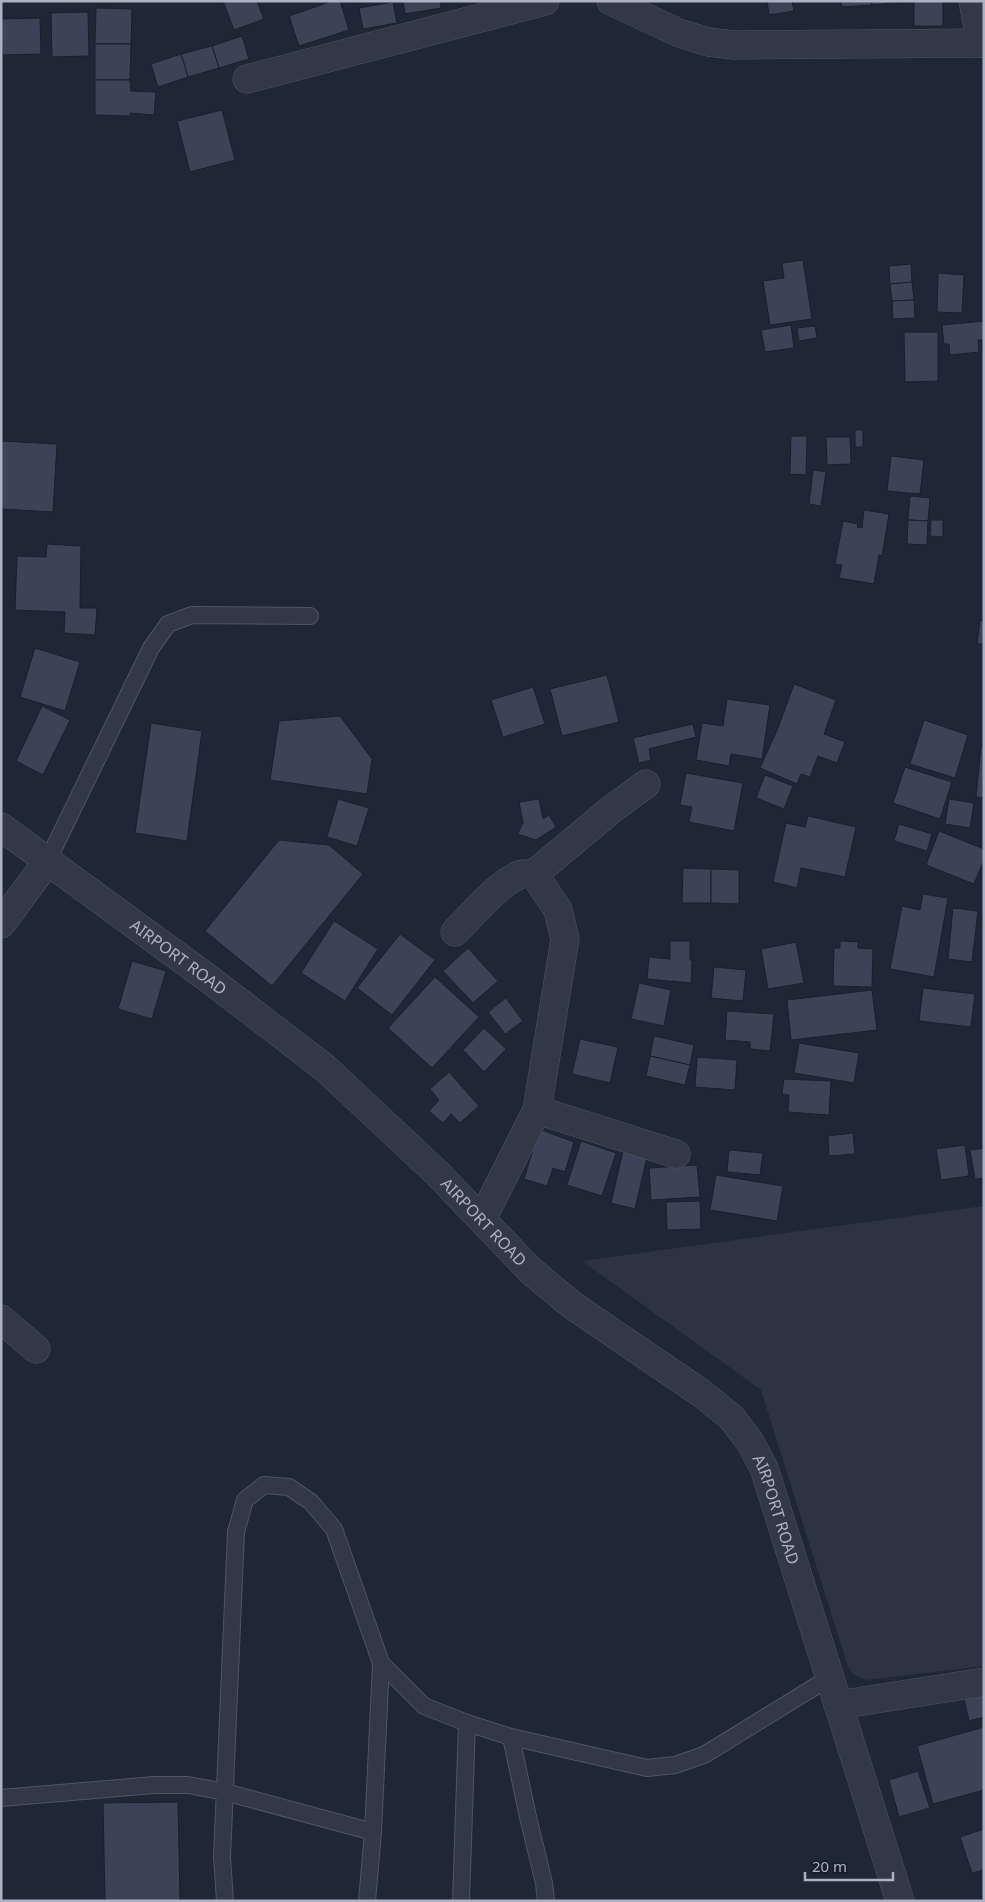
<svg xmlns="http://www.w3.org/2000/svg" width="985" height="1902" font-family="'Noto Sans',sans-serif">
	<rect width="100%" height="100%" fill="#1f2636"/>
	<path fill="#2d3343" d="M984,1206V1666L867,1680L853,1674L848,1667L761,1390L582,1261Z"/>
	<g fill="#3b4357" stroke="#1a1f2d">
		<path d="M223,1H257L264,19L234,30Z"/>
		<path d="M332,1H340L349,30L299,46L289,16Z"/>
		<path d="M403,1H440L441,8L405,14Z"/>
		<path d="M767,1H792L794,11L769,15Z"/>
		<path d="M841,1H872V5L842,7Z"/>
		<path d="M872,1H903V2L872,5Z"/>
		<rect x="914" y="1" width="29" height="25"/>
		<path d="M393,2L397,23L363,29L359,8Z"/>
		<path d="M96,8L132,9L131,44H95Z"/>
		<path d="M88,12L89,56L52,57L51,13Z"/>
		<path d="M40,18L41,54L2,55L1,19Z"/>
		<path d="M242,36L249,59L219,68L212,46Z"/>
		<path d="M95,44H131L130,80H95Z"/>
		<path d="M212,46L219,68L188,77L181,54Z"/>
		<path d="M181,54L188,77L158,87L151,64Z"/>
		<path d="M95,80H130L131,91L156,92L154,115L130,113V116L95,115Z"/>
		<path d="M222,110L235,160L190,172L177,121Z"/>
		<path d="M803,260L812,319L770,325L763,281L784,278L782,263Z"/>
		<path d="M911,264L912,282L890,284L889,266Z"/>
		<path d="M938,273L964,275L962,313L937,312Z"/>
		<path d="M912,282L914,300L892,301L890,284Z"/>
		<path d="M914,300L915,318L893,319L892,301Z"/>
		<path d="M984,321V340H978L979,352L950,355L949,344H944L942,325Z"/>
		<path d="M791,325L794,348L765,352L761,330Z"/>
		<path d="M815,326L817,338L799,341L797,328Z"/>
		<path d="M904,332H938V381L905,382Z"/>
		<rect x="855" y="430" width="8" height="17"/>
		<path d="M791,436H807L806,475L790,474Z"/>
		<path d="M826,437H850L851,464L827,465Z"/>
		<path d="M1,441L57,444L53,512L1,509Z"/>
		<path d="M891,456L924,460L920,494L887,491Z"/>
		<path d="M813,470L826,472L821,506L809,504Z"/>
		<path d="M910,496L930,498L928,521L908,520Z"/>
		<path d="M864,510L889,514L882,556L879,555L874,584L839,578L842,565L835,564L843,521L858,524L857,527L862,528Z"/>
		<path d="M908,520L928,521L927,545L907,544Z"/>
		<path d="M931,520H943V537L930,536Z"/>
		<path d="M47,544L81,546L80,608H97L95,635L64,633L65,612L15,610L17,556L46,557Z"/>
		<path d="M980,620L984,621V644H977Z"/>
		<path d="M35,648L80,662L65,711L20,697Z"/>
		<path d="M607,675L619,722L562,736L550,689Z"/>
		<path d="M794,684L836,700L824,734L845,742L837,763L818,756L810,777L801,774L797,784L760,768L778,728Z"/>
		<path d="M533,687L545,724L503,737L491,700Z"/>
		<path d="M727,699L770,705L762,759L731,754L729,766L696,760L702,723L723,726Z"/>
		<path d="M42,706L70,720L43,775L16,761Z"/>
		<path d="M340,716L372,759L367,794L270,780L279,721Z"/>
		<path d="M924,720L968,735L955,778L910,764Z"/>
		<path d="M151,723L202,731L187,841L135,833Z"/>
		<path d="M693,724L696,737L649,749L651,760L639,763L633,738Z"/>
		<path d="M981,746H984V798L976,797Z"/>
		<path d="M905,767L952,782L940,819L893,803Z"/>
		<path d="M686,773L743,783L734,831L689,822L692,807L680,805Z"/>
		<path d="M765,775L793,786L784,809L756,798Z"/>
		<path d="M338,799L369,808L357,846L327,837Z"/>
		<path d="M539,799L543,819L549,815L556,827L536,840L518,834L523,822L519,802Z"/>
		<path d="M949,799L974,803L970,828L945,824Z"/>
		<path d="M808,816L856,827L845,877L801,868L797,888L773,882L786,823L805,827Z"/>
		<path d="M899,824L932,834L927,851L894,841Z"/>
		<path d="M939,831L984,849V860L974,884L926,865Z"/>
		<path d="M279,840L329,845L363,874L272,986L205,931Z"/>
		<path d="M683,868L711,869V903H682Z"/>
		<path d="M711,869L739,870V904L711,903Z"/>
		<path d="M923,894L948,898L934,977L890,969L902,906L920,910Z"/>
		<path d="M953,908L978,911L972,962L948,959Z"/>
		<path d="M334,921L378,949L345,1001L301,973Z"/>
		<path d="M400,934L435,960L392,1015L357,988Z"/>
		<path d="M670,941H690V960L692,961L691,983L647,979L649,957L670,959Z"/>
		<path d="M840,941L858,942V948L873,949L872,987L833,986L834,948H840Z"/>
		<path d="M796,942L804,983L768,989L761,949Z"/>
		<path d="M468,948L498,981L473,1003L443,971Z"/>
		<path d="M132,961L166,971L152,1019L118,1009Z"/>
		<path d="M714,967L746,970L743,1001L711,998Z"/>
		<path d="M435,977L479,1017L432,1068L388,1028Z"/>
		<path d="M639,983L671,990L664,1026L631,1019Z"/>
		<path d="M923,988L975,994L971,1027L919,1021Z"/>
		<path d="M872,990L877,1030L791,1040L787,1000Z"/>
		<path d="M506,998L523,1021L505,1034L488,1012Z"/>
		<path d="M727,1011L774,1014L770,1051L750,1049V1042L725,1040Z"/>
		<path d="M484,1028L506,1049L484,1072L463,1050Z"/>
		<path d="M654,1036L694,1045L690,1065L650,1056Z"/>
		<path d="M580,1039L618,1047L610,1083L572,1074Z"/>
		<path d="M799,1043L859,1053L854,1083L794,1073Z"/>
		<path d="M650,1056L690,1065L685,1085L646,1076Z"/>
		<path d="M697,1057L737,1060L735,1090L695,1087Z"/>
		<path d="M449,1072L479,1106L460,1123L451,1114L443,1123L429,1111L439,1100L430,1089Z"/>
		<path d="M784,1079L831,1081L829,1115L788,1112L789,1095L782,1094Z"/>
		<path d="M539,1129L574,1142L565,1172L553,1168L547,1186L524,1179Z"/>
		<path d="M853,1133L855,1154L829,1156L828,1136Z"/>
		<path d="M581,1141L616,1153L602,1196L567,1185Z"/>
		<path d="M965,1145L969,1176L941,1180L936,1149Z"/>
		<path d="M984,1148V1178L975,1179L970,1150Z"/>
		<path d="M729,1150L763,1153L760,1175L727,1172Z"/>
		<path d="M623,1151L647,1157L635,1209L611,1203Z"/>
		<path d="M697,1165L700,1197L651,1200L649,1168Z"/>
		<path d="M716,1175L783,1186L777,1221L710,1210Z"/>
		<path d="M700,1201L701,1229L667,1230L666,1202Z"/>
		<path d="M984,1693V1717L969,1721L964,1698Z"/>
		<path d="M984,1727V1790L933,1804L917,1746Z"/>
		<path d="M918,1771L930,1808L899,1817L889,1780Z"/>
		<path d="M178,1802L180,1901H105L103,1803Z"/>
		<path d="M984,1829V1870L972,1873L960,1837Z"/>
	</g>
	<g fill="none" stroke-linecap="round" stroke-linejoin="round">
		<defs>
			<g id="lane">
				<path d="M47,862L151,648L168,624L192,615L310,616"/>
				<path d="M511,1737L528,1817L544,1883L546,1901"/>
				<path d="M1,1798L154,1785H188L225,1792L373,1832"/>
				<path d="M225,1901L222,1857L236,1532L245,1500L264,1485L289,1487L311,1502L334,1529L381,1663L424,1706L467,1723L511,1737L647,1768L675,1765L704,1755L829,1678"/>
				<path d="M367,1901L373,1832L381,1663"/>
				<path d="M461,1901L467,1723"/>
			</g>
			<g id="street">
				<path d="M611,1L679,33L708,42L734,45L984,43"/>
				<path d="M973,1L981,43"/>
				<path d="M247,79L545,1"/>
				<path id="s1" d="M1,827L209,979L325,1068L438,1174L530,1270L572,1305L701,1393L731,1417L750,1442L764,1468L900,1901"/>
				<path d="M1,924L47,862"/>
				<path d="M455,932C471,916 499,883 519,875C524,873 529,874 534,874L612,809L646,784"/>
				<path d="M537,1110L676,1154"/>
				<path d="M482,1219L537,1110L565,939L558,910L534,874"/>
				<path d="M1,1319L36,1349"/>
				<path d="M838,1705L984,1682"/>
			</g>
		</defs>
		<use href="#lane" stroke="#505565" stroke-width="18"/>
		<use href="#street" stroke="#505565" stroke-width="29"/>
		<use href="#lane" stroke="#333846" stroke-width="16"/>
		<use href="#street" stroke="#333846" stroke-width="28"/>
	</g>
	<g text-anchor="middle" stroke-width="5" stroke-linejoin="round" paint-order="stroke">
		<g font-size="16" fill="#acb2c4" stroke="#181e2b">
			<text dy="6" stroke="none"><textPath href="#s1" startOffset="220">AIRPORT ROAD</textPath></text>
			<text dy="6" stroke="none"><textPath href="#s1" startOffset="625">AIRPORT ROAD</textPath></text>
			<text dy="6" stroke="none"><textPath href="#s1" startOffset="1045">AIRPORT ROAD</textPath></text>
		</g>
	</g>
	<rect width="985" height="1902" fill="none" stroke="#acb2c4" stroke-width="5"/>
	<path d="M805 1872v8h88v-8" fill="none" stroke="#acb2c4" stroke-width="2.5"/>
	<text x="812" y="1872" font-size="15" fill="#acb2c4" stroke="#181e2b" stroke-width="4" paint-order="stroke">20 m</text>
</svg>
